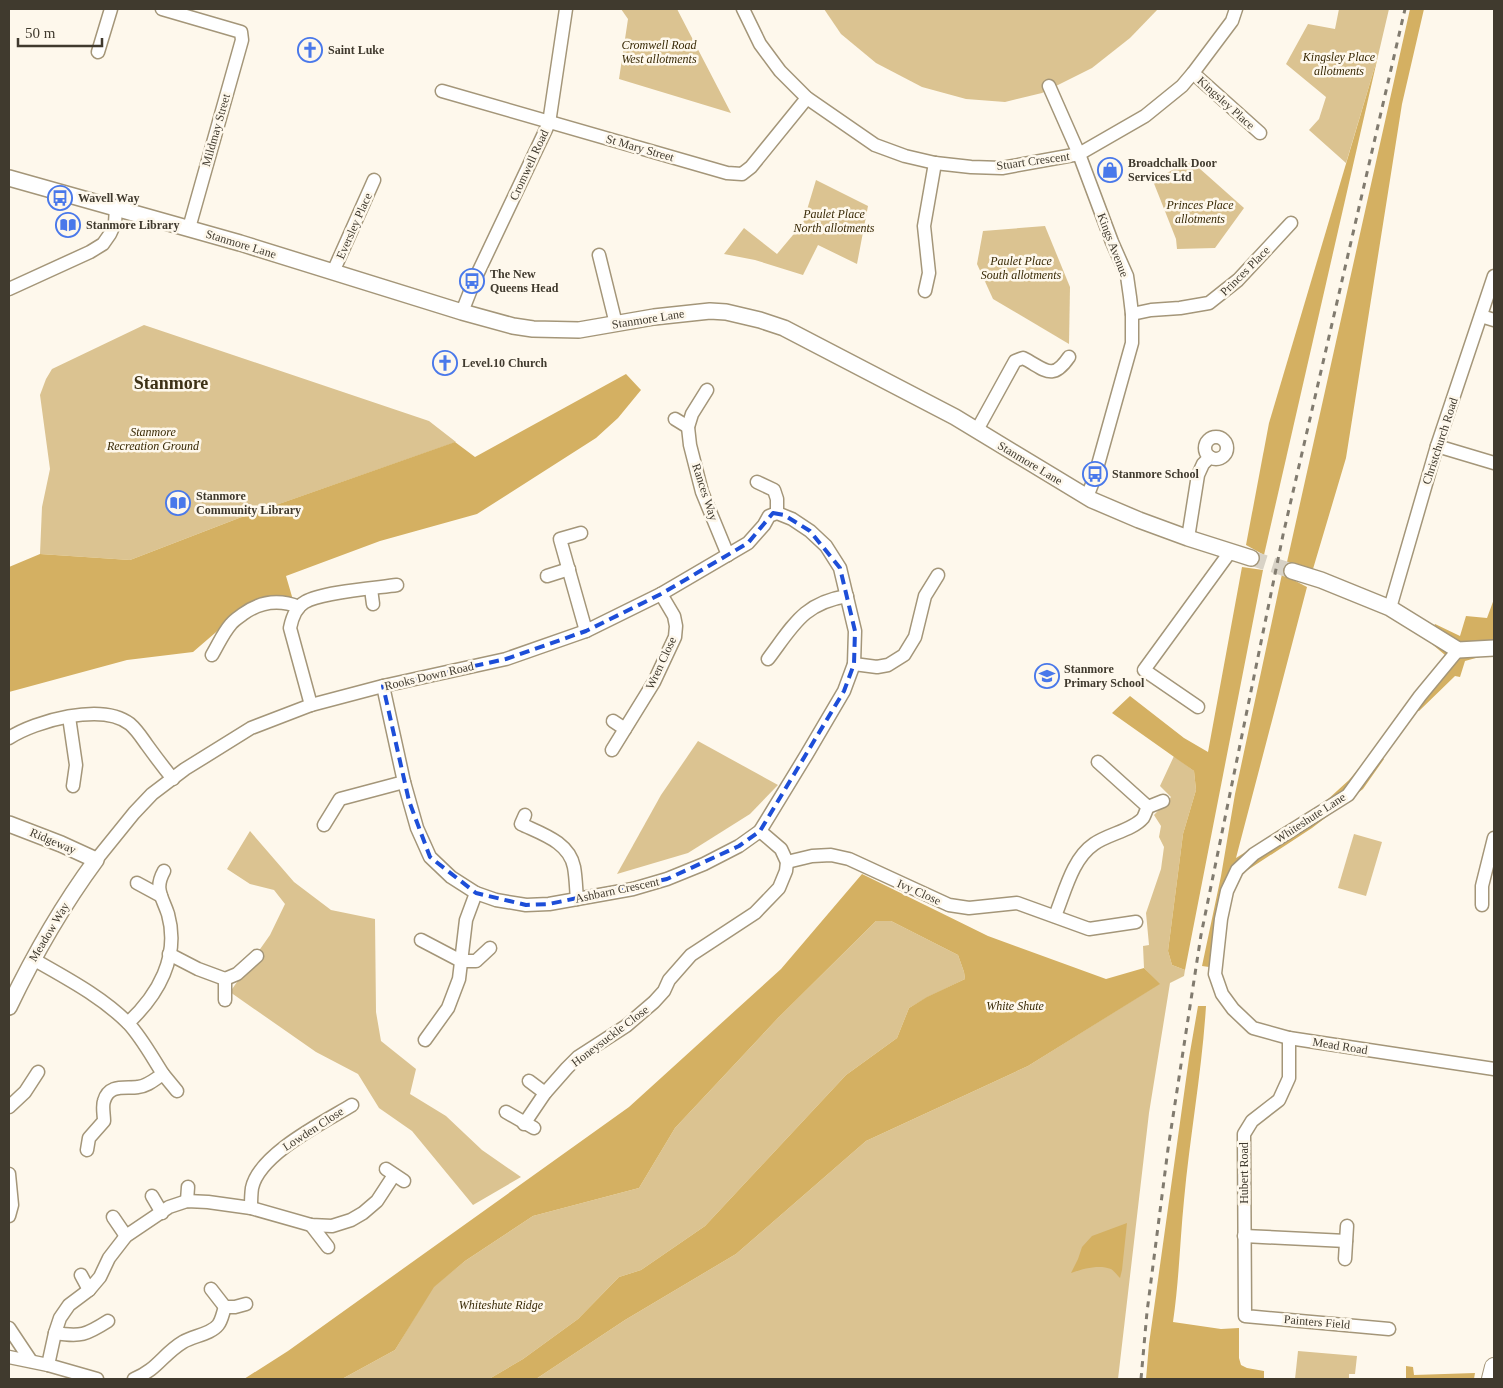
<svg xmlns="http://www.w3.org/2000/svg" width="1503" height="1388" font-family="'Times New Roman',serif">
	<rect width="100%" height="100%" fill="#fef8ec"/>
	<g fill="#dbc391">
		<path d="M621,9H677L731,113L619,79L628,19Z"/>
		<path d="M824,9H1158L1130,38L1092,68L1042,93L1005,102L966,99L922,87L876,63L841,34Z"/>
		<path d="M1339,9H1389L1378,56L1346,163L1309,130L1319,119L1326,97L1286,64L1308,24L1335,29Z"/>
		<path d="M1190,160L1244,208L1215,248L1177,249L1176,239L1153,181Z"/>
		<path d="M816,180L868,206L857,264L818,245L803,275L755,260L724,254L744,228L777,254L803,223Z"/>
		<path d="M1045,226L1070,287L1069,344L993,299L977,264L983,231Z"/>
		<path d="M144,325L429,421L456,442L239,518L130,560L40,554L42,507L50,469L40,395L46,379L52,369Z"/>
		<path d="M698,741L778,785L750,814L688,853L617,874L661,795Z"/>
		<path d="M1174,756L1194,771L1196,790L1183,834L1168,951L1172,965L1185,970L1184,976L1170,983L1149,1113L1118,1379H536L625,1320L736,1254L866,1141L1028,1066L1159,984L1144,968L1143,946L1149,945L1146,913L1161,869L1164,847L1159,837L1161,826L1154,815L1171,797L1160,786Z"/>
		<path d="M250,831L294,882L331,910L375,919L376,1012L381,1041L416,1069L410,1094L446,1116L482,1150L521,1177L473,1205L412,1131L379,1108L358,1074L316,1052L230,992L270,935L285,904L274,890L250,884L227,869Z"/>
		<path d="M1354,834L1382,842L1366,896L1338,888Z"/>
		<path d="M876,921H891L958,955L964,972L965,979L928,997L909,1008L897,1038L846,1075L705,1226L641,1270L619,1277L578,1319L523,1359L489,1379H342L395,1350L433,1287L465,1261L533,1216L639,1188L675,1128L778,1018Z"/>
		<path d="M1298,1351L1357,1356L1355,1374H1349V1379H1295Z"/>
	</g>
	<g fill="#d4b062">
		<path d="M1410,9H1424L1402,104L1346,458L1313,569L1287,562Z"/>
		<path d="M1378,56L1264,555L1246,545L1269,423Z"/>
		<path d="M626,374L641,390L618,418L596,438L477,514L380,541L286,576L293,600L270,599L222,627L193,652L127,660L9,692V567L40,554L130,560L239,518L455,442L475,457Z"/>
		<path d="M1242,567L1263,570L1185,970L1172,965L1168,951L1183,834L1196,790L1194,771L1112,713L1130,696L1184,738L1208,752Z"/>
		<path d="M1282,574L1307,587L1236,858L1326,801L1349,780L1371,754L1384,759L1363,789L1312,828L1243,873L1232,893L1226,920L1222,953L1209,967L1202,966L1221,876L1235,794Z"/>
		<path d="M1494,599V653L1465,661L1460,677L1455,676L1419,711L1408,707L1445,655L1426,639L1435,624L1460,636L1466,616L1487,618Z"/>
		<path d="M862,874L988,936L1106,979L1144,968L1160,984L1028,1066L866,1141L736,1254L625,1320L536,1379H489L523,1359L578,1319L619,1277L641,1270L705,1226L846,1075L897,1038L909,1008L927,997L965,979L964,972L958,955L891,921H876L778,1018L675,1128L639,1188L533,1216L465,1261L434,1287L395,1350L342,1379H244L288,1351L629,1107L781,969Z"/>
		<path d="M1198,1006H1206C1202,1071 1190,1135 1184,1200C1180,1240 1179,1281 1173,1322L1221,1329L1239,1328V1358L1241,1365L1247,1368L1264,1371V1379H1146L1149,1344L1189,1058Z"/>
		<path d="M1127,1223L1122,1270L1120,1278C1117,1275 1114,1271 1111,1269C1099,1264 1082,1269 1071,1273L1078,1259L1082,1247L1092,1236Z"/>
		<path d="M1406,1366L1413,1367L1414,1375L1475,1373L1474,1379H1406Z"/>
	</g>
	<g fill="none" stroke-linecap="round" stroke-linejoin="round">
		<path stroke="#d8d2c6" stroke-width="15" stroke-dasharray="15 8" stroke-linecap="butt" d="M1251,558L1292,571"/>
		<defs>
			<g id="minor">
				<path d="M162,9L241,32L242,40L189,228"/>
				<path d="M743,9L760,44L780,71L807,98L875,145L905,156L935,163L971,167L1002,168L1079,154L1145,116L1182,86L1193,73L1232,21L1236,9"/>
				<path d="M98,52L111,9"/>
				<path d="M1193,73L1260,133"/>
				<path d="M1049,86L1079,154L1112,242L1127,276L1130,297L1132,314V343L1094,479L1087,497"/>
				<path d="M442,91L727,173L742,174L751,167L807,98"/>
				<path d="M599,255L616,324"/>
				<path d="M333,272L374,180"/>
				<path d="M9,289L90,252L103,244L110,234L115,223L116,208"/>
				<path d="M925,291L929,273L924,226L935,163"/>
				<path d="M462,312L475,279L549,123L566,9"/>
				<path d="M1132,314L1151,310L1180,308L1209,303L1238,280L1291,223"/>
				<path d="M1481,316L1494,320"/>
				<path d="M707,390L692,414L688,427L690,445L702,492L728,555"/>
				<path d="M675,419L688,427"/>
				<path d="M977,430L1015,361L1023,358C1045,369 1052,382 1069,357"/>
				<circle cx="1216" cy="448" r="11"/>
				<path d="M1437,446L1494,463"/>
				<path d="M757,482L774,490L777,499V513"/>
				<path d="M581,533L560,539L586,631"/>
				<path d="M1188,538L1198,475L1203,464L1210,457"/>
				<path d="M547,576L569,569"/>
				<path d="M371,589L373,604"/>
				<path d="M1390,608L1437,446L1494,276"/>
				<path d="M1458,650L1420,696L1348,795L1254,854L1237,870L1227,891L1221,919L1215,974L1222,994L1233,1009L1253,1028L1289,1038L1494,1069"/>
				<path d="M212,655C218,645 223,633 231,624C234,620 239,617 243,614C261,601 279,599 299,607"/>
				<path d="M768,659C793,626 803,603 847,596"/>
				<path d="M854,664L877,667L888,665L904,655L915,637L925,596L938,575"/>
				<path d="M383,686L404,782L417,828L430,857L451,877L476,893L496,900L526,905L549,904L633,889L667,879L704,864L739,846L760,831L807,754L844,691L854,664L855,631L840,568L826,546L810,531L792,519L777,513"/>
				<path d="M311,705L290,628C292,618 296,607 305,602C322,592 376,588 397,585"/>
				<path d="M1198,707L1144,670L1230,552"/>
				<path d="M69,717L76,765L73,786"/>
				<path d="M613,721L625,729"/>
				<path d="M9,738C35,721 102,702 130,724C137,730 142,738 147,745C155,756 164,768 173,779"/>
				<path d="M612,750L654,682L675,637L676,626L674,616L661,594"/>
				<path d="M1098,762L1148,807"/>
				<path d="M525,815L521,824C542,834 569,842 574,867C576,878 576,889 577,899"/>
				<path d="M324,825L340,799L404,782"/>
				<path d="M96,860L134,813L152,794L185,769L251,728L311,705L383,686L506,659L586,631L661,594L748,543L764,525L769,516L777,513"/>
				<path d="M787,862L812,856L831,855L849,859L949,905L969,908L1017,903L1089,929L1136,922"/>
				<path d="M137,883L161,896"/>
				<path d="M1482,905V886L1494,838"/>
				<path d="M1055,916C1065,892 1072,859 1094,844C1108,834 1133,830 1143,818C1145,815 1146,810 1148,807L1163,801"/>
				<path d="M421,940L461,961H476L490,948"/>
				<path d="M169,954L198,969L225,979L237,974L257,956"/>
				<path d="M33,959C66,978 101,996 128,1023C142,1038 152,1057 163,1074C155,1079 148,1086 138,1087C126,1089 109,1083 104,1101C102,1106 104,1115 104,1121L89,1138L87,1150"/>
				<path d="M225,1000V979"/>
				<path d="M128,1023C158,995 180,957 168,914C162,896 154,889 164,871"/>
				<path d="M1289,1038V1078L1279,1100L1252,1121L1244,1134L1245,1316L1389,1329"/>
				<path d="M425,1040L448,1008L459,979L466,920L476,893"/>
				<path d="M163,1074L177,1091"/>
				<path d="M529,1081L545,1093"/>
				<path d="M9,1107L25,1092L38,1072"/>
				<path d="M506,1112L534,1128"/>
				<path d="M524,1124L545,1093L567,1068L578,1057L626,1026L654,1002L664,991L669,980L691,955L755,913L779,888L786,871L787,862L781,849L760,831"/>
				<path d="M386,1169L404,1181"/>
				<path d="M9,1174L12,1205L9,1216"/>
				<path d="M152,1196L162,1213"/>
				<path d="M187,1201L188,1187"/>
				<path d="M251,1208C251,1202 251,1195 252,1188C259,1154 324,1122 352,1105"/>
				<path d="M113,1217L126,1236"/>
				<path d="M311,1225L328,1247"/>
				<path d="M1244,1236L1346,1241"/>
				<path d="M1345,1259L1347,1226"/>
				<path d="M81,1275L89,1290"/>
				<path d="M211,1289L225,1307H235L246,1304"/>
				<path d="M9,1328L31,1361"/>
				<path d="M55,1333C81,1337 86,1335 108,1321"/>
				<path d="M9,1357L48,1365L97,1379"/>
				<path d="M48,1365L55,1333L60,1318L69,1305L89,1290L100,1277L109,1258L126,1236L169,1207L187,1201L208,1202L251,1208L311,1225L332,1226L351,1220L363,1213L377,1201L394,1175"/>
				<path d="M134,1379C157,1370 163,1354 183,1342C193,1336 211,1334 218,1325C222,1320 223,1312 225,1307"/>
			</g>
			<g id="tertiary">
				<path d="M9,178L240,243L462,312L513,326L533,329L579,330L654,317L710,311L726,312L760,320L784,328L955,417L1092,500L1139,520L1188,538L1251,558"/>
				<path d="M1292,571L1321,580L1390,608L1458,650L1494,648"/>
				<path d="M9,824L61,844L96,860C62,906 34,955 9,1007"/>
			</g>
			<path id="secondary" d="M1491,1379L1494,1367"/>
		</defs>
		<use href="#minor" stroke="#a49679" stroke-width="15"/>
		<use href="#tertiary" stroke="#a49679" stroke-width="18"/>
		<use href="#secondary" stroke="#a49679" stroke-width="20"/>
		<use href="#minor" stroke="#fff" stroke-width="12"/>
		<use href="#tertiary" stroke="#fff" stroke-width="15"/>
		<use href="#secondary" stroke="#fff" stroke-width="18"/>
		<path stroke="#817b6f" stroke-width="3" stroke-dasharray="6 6" stroke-linecap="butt" d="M1141,1379L1147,1312L1168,1149L1201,935L1283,535L1405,9"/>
	</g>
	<path fill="none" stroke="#1d4ed8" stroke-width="4" stroke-dasharray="10 6" stroke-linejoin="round" d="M773,513L784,515L810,531L840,568L855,631L854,664L844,691L760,831L739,846L667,879L549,904L526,905L476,893L430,857L409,801L383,686L506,659L586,631L661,594L748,543Z"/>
	<defs>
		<symbol id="church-ring" viewBox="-11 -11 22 22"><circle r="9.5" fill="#fef8ec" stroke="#4978ea" stroke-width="1.5"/><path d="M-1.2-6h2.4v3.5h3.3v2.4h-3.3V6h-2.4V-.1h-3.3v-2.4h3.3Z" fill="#4978ea"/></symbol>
		<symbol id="shop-ring" viewBox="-11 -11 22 22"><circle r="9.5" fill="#fef8ec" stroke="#4978ea" stroke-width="1.5"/><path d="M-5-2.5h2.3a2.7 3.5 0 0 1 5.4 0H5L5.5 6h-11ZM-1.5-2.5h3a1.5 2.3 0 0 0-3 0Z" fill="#4978ea"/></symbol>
		<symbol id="bus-ring" viewBox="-11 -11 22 22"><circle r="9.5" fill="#fef8ec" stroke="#4978ea" stroke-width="1.5"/><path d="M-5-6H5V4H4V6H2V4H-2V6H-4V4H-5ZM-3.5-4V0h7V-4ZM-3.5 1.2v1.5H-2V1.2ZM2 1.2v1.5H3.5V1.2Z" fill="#4978ea"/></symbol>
		<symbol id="library-ring" viewBox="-11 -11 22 22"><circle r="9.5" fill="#fef8ec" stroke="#4978ea" stroke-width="1.5"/><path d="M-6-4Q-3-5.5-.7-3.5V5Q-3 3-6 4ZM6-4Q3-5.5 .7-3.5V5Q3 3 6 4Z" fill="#4978ea"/></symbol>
		<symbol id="school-ring" viewBox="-11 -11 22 22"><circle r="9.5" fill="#fef8ec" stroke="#4978ea" stroke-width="1.5"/><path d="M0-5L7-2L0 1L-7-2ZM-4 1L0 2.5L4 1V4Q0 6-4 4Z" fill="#4978ea"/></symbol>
	</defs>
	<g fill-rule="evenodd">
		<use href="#church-ring" x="296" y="36" width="28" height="28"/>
		<use href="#shop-ring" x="1096" y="156" width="28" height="28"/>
		<use href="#bus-ring" x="46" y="184" width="28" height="28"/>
		<use href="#library-ring" x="54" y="211" width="28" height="28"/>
		<use href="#bus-ring" x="458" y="267" width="28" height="28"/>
		<use href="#church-ring" x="431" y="349" width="28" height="28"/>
		<use href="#bus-ring" x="1081" y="460" width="28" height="28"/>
		<use href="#library-ring" x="164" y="489" width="28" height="28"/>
		<use href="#school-ring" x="1033" y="662" width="28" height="28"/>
	</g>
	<g text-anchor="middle" stroke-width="5" stroke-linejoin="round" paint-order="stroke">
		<g font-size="12" font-style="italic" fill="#382905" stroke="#fef8ec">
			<text x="659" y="49">Cromwell Road<tspan x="659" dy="14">West allotments</tspan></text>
			<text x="1339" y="61">Kingsley Place<tspan x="1339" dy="14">allotments</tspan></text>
			<text x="1200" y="209">Princes Place<tspan x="1200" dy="14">allotments</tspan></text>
			<text x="834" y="218">Paulet Place<tspan x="834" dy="14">North allotments</tspan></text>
			<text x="1021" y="265">Paulet Place<tspan x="1021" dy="14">South allotments</tspan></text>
			<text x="153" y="436">Stanmore<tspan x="153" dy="14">Recreation Ground</tspan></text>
			<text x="1015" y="1010">White Shute</text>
			<text x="501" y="1309">Whiteshute Ridge</text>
		</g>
		<g font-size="12" font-weight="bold" fill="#403a2e" stroke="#fef8ec" text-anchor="start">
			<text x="328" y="54">Saint Luke</text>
			<text x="1128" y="167">Broadchalk Door<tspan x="1128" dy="14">Services Ltd</tspan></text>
			<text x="78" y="202">Wavell Way</text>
			<text x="86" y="229">Stanmore Library</text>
			<text x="490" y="278">The New<tspan x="490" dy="14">Queens Head</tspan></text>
			<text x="462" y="367">Level.10 Church</text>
			<text x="1112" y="478">Stanmore School</text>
			<text x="196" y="500">Stanmore<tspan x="196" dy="14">Community Library</tspan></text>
			<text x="1064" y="673">Stanmore<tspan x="1064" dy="14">Primary School</tspan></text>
		</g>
		<g font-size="12" fill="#403a2e" stroke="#fef8ec">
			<text transform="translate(1226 103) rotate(42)" y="4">Kingsley Place</text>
			<text transform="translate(216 130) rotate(-74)" y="4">Mildmay Street</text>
			<text transform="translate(640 148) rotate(16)" y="4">St Mary Street</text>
			<text transform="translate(1033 161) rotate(-8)" y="4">Stuart Crescent</text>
			<text transform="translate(529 165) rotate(-65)" y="4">Cromwell Road</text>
			<text transform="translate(354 226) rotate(-66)" y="4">Eversley Place</text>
			<text transform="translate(241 244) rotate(17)" y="4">Stanmore Lane</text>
			<text transform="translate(1113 245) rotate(69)" y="4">Kings Avenue</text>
			<text transform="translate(1245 271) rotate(-45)" y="4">Princes Place</text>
			<text transform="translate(648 319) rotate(-9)" y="4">Stanmore Lane</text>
			<text transform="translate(1440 441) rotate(-72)" y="4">Christchurch Road</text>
			<text transform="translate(1030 463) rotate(31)" y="4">Stanmore Lane</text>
			<text transform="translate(705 492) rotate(72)" y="4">Rances Way</text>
			<text transform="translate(661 663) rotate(-65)" y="4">Wren Close</text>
			<text transform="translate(429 676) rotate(-13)" y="4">Rooks Down Road</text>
			<text transform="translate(1310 818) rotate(-33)" y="4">Whiteshute Lane</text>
			<text transform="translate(53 841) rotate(23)" y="4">Ridgeway</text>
			<text transform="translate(617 890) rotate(-12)" y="4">Ashbarn Crescent</text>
			<text transform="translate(919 892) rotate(24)" y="4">Ivy Close</text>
			<text transform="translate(49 932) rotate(-59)" y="4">Meadow Way</text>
			<text transform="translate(610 1036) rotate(-37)" y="4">Honeysuckle Close</text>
			<text transform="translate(1340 1046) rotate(9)" y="4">Mead Road</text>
			<text transform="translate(313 1129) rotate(-33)" y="4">Lowden Close</text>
			<text transform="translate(1244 1173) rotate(-90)" y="4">Hubert Road</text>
			<text transform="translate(1317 1322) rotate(5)" y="4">Painters Field</text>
		</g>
		<g font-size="18" font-weight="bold" fill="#3d3116" stroke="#fef8ec">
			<text x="171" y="389">Stanmore</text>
		</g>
	</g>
	<rect width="1503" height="1388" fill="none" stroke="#403a2e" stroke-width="20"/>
	<path d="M18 38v8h84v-8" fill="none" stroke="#403a2e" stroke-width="2.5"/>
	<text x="25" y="38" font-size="15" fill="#403a2e" stroke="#fef8ec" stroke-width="4" paint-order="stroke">50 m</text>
</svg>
